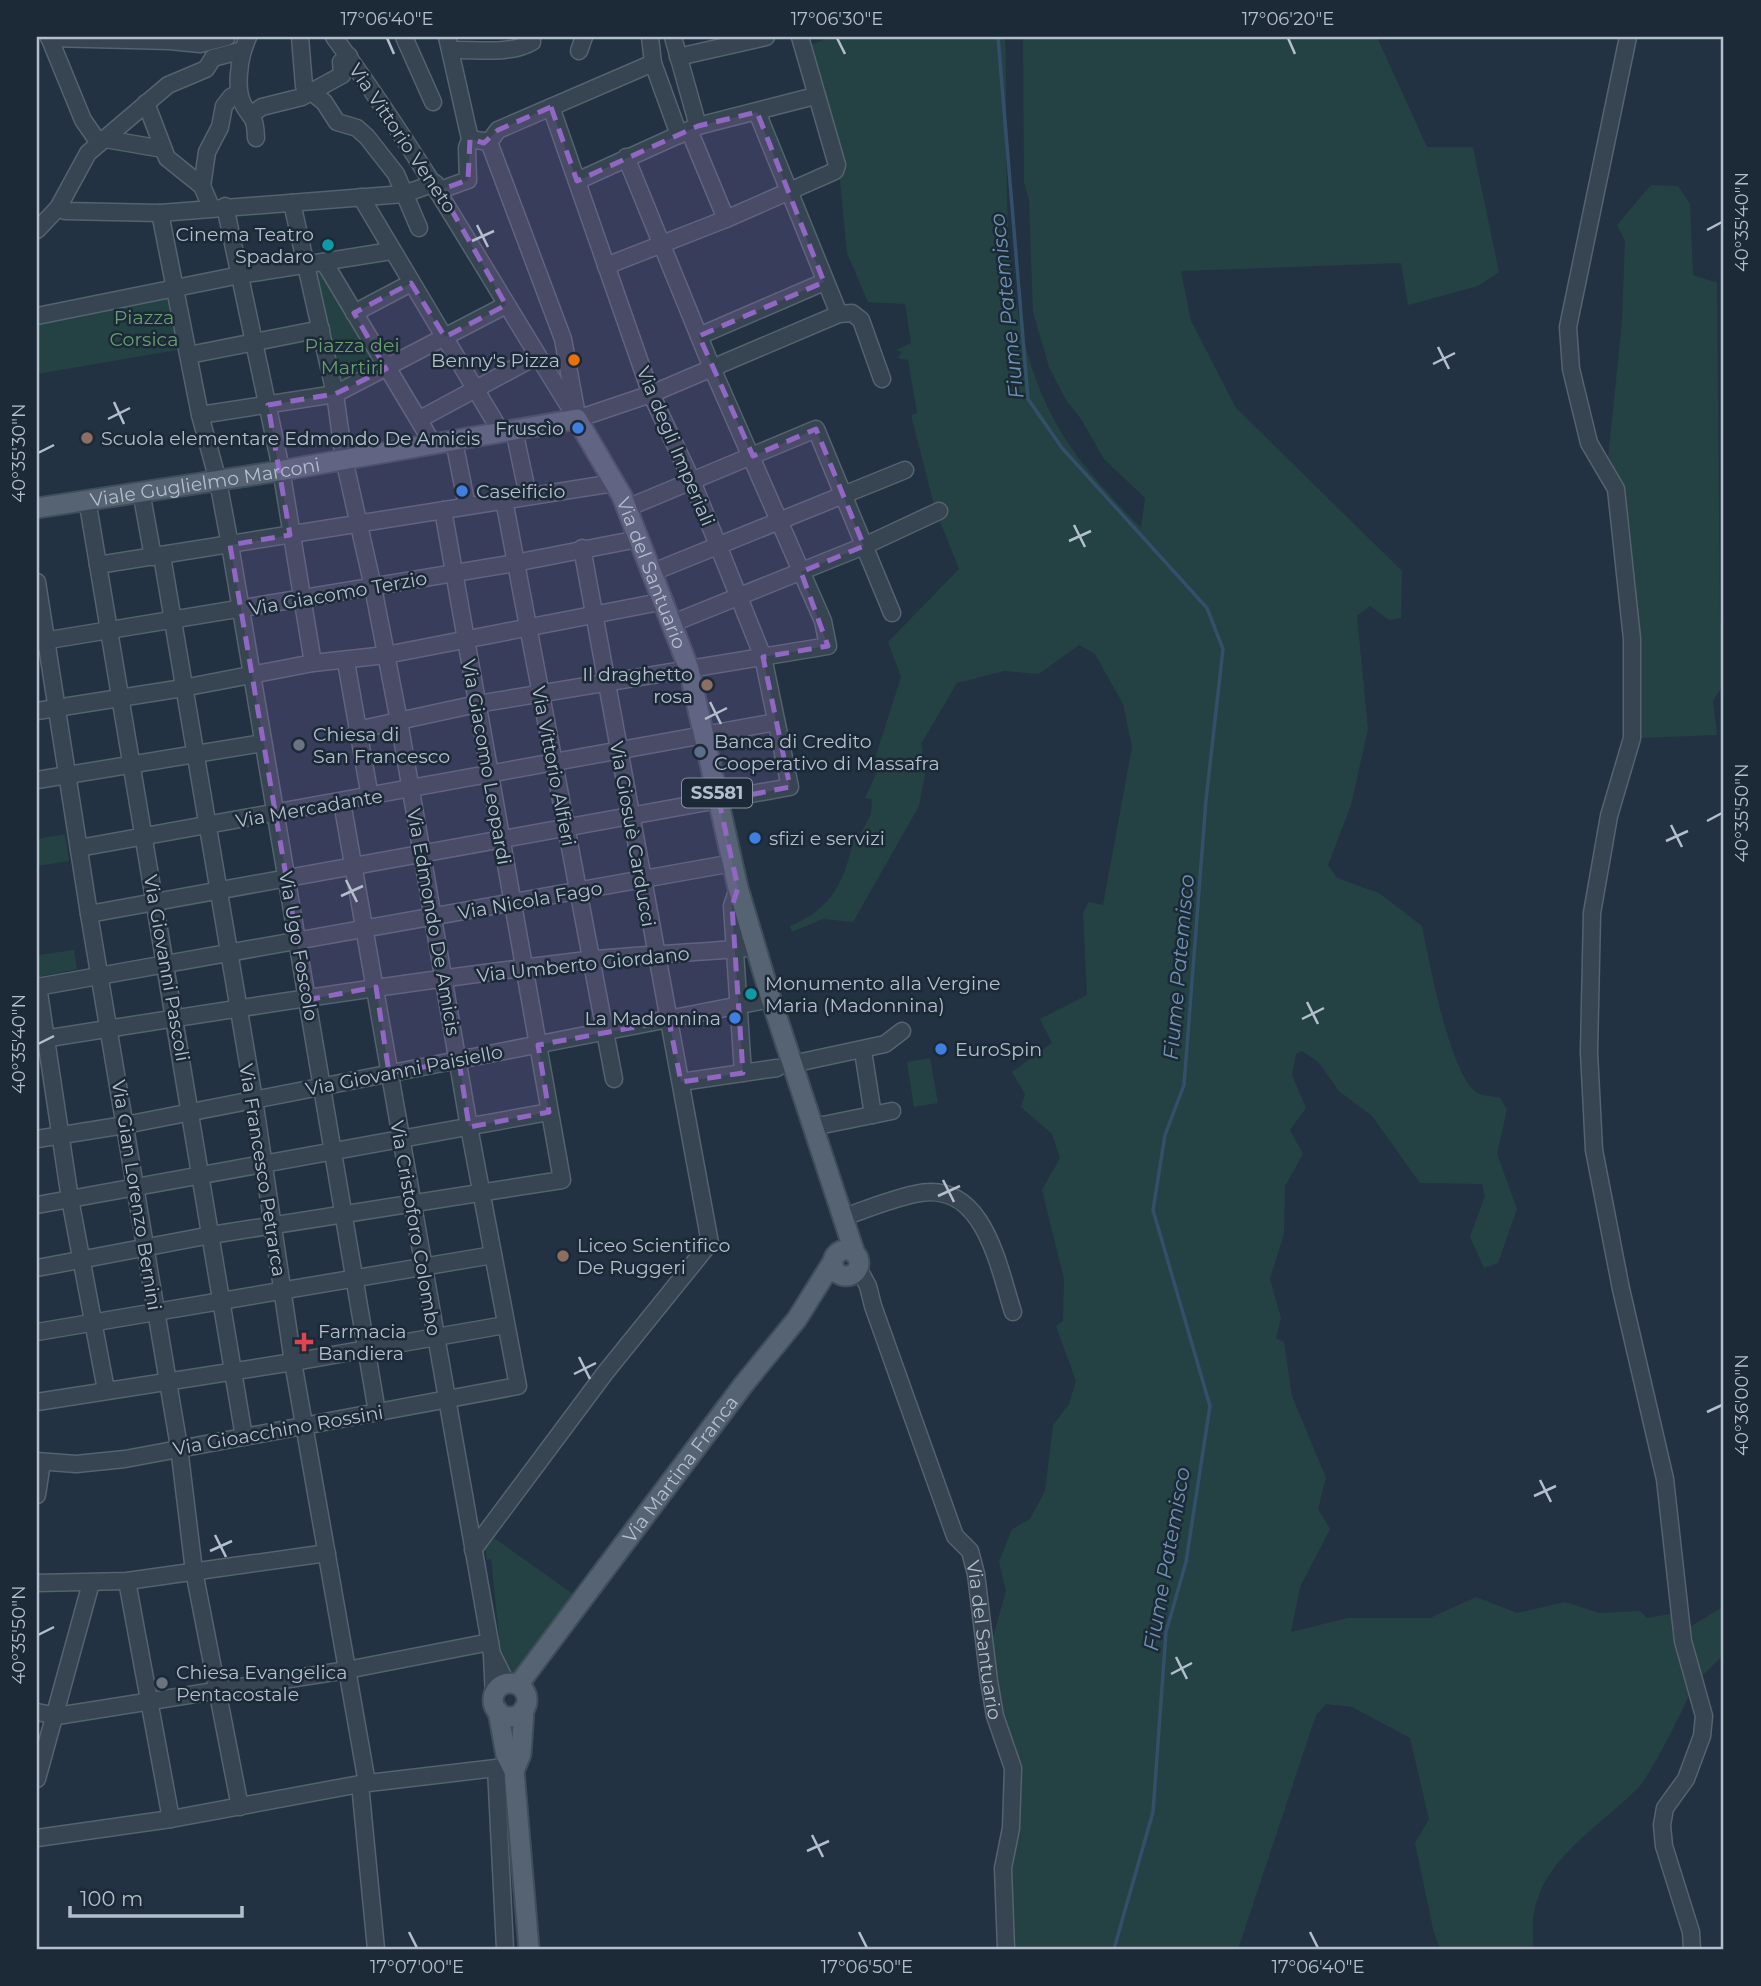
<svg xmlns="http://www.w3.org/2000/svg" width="1761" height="1986" font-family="Montserrat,sans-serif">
	<rect width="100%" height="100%" fill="#223242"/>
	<g fill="#244243">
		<path d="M831,37H1005C1010,161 993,313 1057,425C1078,463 1111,497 1141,528L1145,498L1104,459L1081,419L1066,400L1049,367L1033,312L1029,200L1024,182L1023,37H1377L1427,147H1473L1499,272L1478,286L1408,305L1401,263L1181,271L1191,321L1236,408L1402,571L1401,618L1389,620L1370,606L1357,616L1368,729L1351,805L1328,865L1337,878L1379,893L1422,926C1429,960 1449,1070 1475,1091C1480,1096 1493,1096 1500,1098L1507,1109L1497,1154L1517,1209L1498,1263L1484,1268L1470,1237L1485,1196L1482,1184L1420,1183L1372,1116L1339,1091L1318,1062L1302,1051L1296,1054L1292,1075L1306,1108L1290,1130L1303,1154L1285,1186L1284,1234L1270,1279L1281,1318L1276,1338L1284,1342L1292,1396L1326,1478L1318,1509L1330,1529L1300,1587L1291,1632L1347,1618H1430L1476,1597L1517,1613L1565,1602L1599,1613L1640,1611L1647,1618L1677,1613C1680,1628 1693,1681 1690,1692C1686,1706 1648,1778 1639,1787C1590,1836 1522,1869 1534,1949H1440L1433,1929L1415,1843L1429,1819L1410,1738L1352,1707L1326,1704L1316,1715L1238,1949H1014L1010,1905L1013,1844L990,1647L1006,1591L999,1562L1012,1529L1030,1519L1045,1491L1053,1425L1069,1404L1076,1381L1056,1326L1063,1321L1064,1279L1042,1190L1060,1158L1052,1134L1021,1107L1025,1094L1012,1072L1052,1043L1040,1019L1087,995L1083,914L1088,902L1103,905L1132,747L1123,704L1095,654L1079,645L1039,674L1004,671L957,683L921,744L926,769L919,806L853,922L823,919L792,932L790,926C832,909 845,881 854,837H859L871,814L872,799L865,798L877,772L876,755L901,677L888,642L959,569L935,509L911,415L917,413L908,360L898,358L902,352L896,350L911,343L905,304L868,302L847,253L838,160L808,46Z"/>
		<path d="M1651,185L1678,186L1690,204L1693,275L1717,283L1720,623H1724V683L1713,701L1717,735L1641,738L1630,538L1607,468L1622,322L1625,241L1617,225Z"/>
		<path d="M325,270L379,365L339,386L312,273Z"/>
		<path d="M168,295L177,350L37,374V321Z"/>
		<path d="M65,834L69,861L37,866V839Z"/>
		<path d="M37,945L39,955L74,950L77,969L37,977Z"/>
		<path d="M930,1058L938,1103L914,1107L907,1062Z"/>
		<path d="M494,1538L573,1594L518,1673L505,1669L502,1663L491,1559L487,1560L485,1548Z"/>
		<path d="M1724,1606V1654L1697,1681L1685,1630Z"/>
	</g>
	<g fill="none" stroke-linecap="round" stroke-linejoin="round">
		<path stroke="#344f6a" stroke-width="3.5" d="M998,37L1028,399L1062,448L1207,608L1223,649L1206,800L1184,1085L1165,1135L1153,1210L1210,1406L1186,1562L1166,1632L1153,1812L1114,1949"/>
		<defs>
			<g id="minor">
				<path d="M49,37L83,120L99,143"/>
				<path d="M300,37L304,86L324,102L337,122L357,128L367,137L396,174L419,228"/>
				<path d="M334,37C424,160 496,290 577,419"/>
				<path d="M404,37L433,102"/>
				<path d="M650,37L653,63L679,135"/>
				<path d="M673,37L698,126"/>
				<path d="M1628,37L1568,327L1571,369L1589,443L1616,489L1632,639V738L1609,816L1592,913L1589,1052L1594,1150L1621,1289L1665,1479L1683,1641L1704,1716L1702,1736L1686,1779L1665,1808L1662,1825L1664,1846L1691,1932L1692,1949"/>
				<path d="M49,38L170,41L200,44L227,37"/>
				<path d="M243,50C239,64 236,88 242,102C250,120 255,112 256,138"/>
				<path d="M451,50C474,49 511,55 532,42V37"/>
				<path d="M579,51L584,37"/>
				<path d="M678,57L766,37"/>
				<path d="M213,58L243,50L248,37"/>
				<path d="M146,103L167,158L202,186L211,207"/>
				<path d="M757,112L839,314"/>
				<path d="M252,114L262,107L302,97L342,75L341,62L349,56"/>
				<path d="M689,130L726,219"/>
				<path d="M105,139L163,149"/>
				<path d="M470,139L489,142L498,130L653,63"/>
				<path d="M489,142L563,339L576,410"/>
				<path d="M577,181L698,126L815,96"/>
				<path d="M202,186L207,152L220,127L224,106L231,97L239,93"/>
				<path d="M440,190L468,180L467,148L470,139L447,37"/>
				<path d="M361,197L501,432"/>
				<path d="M225,206L281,469L313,663"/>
				<path d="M58,208L65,211L160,213L404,194L435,183"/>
				<path d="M160,213L200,415L218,481L230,545L377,1412"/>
				<path d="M37,230L58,208L88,153L168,85L206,69L213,58"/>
				<path d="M324,262L433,444"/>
				<path d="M606,266L726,219L835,171L837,165L800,37"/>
				<path d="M354,313L411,283"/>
				<path d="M37,316L240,275L391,251"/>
				<path d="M699,336L824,282"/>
				<path d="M189,355L321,329"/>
				<path d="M200,415L335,394L506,305"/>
				<path d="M420,419L537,356"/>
				<path d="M577,419L651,394L839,314L852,313L861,320L882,379"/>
				<path d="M514,430L528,496"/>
				<path d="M454,441L467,506"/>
				<path d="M141,491L153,557"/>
				<path d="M87,499L244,1437"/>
				<path d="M504,500L614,1079"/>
				<path d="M627,508L816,429L892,613"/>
				<path d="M162,556L254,1099L293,1362L367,1783"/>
				<path d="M98,565L614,483"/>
				<path d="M653,572L905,470"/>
				<path d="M37,582L89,914L179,1447L194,1571L240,1807"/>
				<path d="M673,623L864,546L939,511"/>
				<path d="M37,642L515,563L638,539"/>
				<path d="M346,662L370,797"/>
				<path d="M37,711L183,688L313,663L386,655L665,601"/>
				<path d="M357,730L477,704L828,646L823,621L712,368L626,157"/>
				<path d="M37,780L263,743"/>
				<path d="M342,802L492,1654L504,1678L512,1683"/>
				<path d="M79,848L776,722"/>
				<path d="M738,888L732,906L743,1073"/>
				<path d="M89,914L790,787L763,657L692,481L651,394L551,107"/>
				<path d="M38,986L70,1199L106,1390"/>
				<path d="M37,987L733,863"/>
				<path d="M37,1040C220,1011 403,982 587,960C643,954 700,953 756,947"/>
				<path d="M863,1051L873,1115"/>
				<path d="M792,1064L885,1044L902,1031"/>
				<path d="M681,1082L777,1068"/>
				<path d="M813,1127L892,1111"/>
				<path d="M37,1139L125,1125L771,999"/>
				<path d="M37,1205L549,1112"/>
				<path d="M844,1217C867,1209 891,1199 915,1194C984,1178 998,1266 1013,1312"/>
				<path d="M37,1268L211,1235L562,1180L443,510"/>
				<path id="s1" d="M858,1268L868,1286L873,1306L955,1536L970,1551L976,1574L989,1681L995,1716L1013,1768L1011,1828L1003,1868L1006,1949"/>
				<path d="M37,1332L493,1255"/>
				<path d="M37,1402L293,1362L505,1325"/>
				<path d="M37,1461L76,1464L125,1459L518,1386L469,1127L399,721L373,587L344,459L335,394L292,203"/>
				<path d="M37,1495L42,1462"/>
				<path d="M473,1550L605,1373L710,1243L582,548"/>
				<path d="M127,1581L171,1819"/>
				<path d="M37,1583L127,1581L327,1553"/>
				<path d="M492,1656L494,1696"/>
				<path d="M37,1712L57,1716L347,1670L490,1642"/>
				<path d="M496,1768L505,1949"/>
				<path d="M37,1779L91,1583"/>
				<path d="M360,1784L376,1949"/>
				<path d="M37,1838L171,1819L360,1784L496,1768L514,1771"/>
			</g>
			<g id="major">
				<path id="s2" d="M37,508L279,471L577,419L622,496L689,669L738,888L771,999L855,1254"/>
				<circle cx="846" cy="1263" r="13"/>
				<circle cx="510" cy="1700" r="17"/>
				<path id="s3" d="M518,1685L744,1384L797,1319L832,1263"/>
				<path d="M524,1709L521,1754L514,1771L529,1949"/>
				<path d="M498,1711L506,1755L514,1771"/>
			</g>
		</defs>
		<use href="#minor" stroke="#55626f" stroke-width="19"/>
		<use href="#major" stroke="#404d5b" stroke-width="23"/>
		<use href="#minor" stroke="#374451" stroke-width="16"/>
		<use href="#major" stroke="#556372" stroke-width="19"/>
	</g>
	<path fill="#9167c4" fill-opacity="0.2" stroke="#9167c4" stroke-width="5" stroke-dasharray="14 9" stroke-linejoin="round" d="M551,107L577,181L698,126L757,112L824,282L699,336L753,456L816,429L864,546L801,572L828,646L763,657L790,787L719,801L738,888L732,906L743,1073L681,1082L669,1021L538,1045L549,1112L469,1127L459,1061L389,1073L376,987L307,1000L230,545L290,535L268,405L335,394L386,369L354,313L411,283L445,337L506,305L440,190L468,180L470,139L484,143L498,130Z"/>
	<path fill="none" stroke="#b3bfcc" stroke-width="2.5" d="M387,38L394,54M837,38L845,54M1288,38L1295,54M477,225L488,247M1707,230L1722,222M472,241L494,231M1438,347L1449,369M1433,364L1455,353M114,402L124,424M108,419L130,408M38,453L54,445M1074,525L1085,547M1069,541L1091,531M710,702L721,724M705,719L727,708M1707,821L1722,813M1671,825L1682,847M1666,841L1688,831M346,880L357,902M341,896L363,886M1307,1002L1318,1024M1302,1019L1324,1008M38,1044L54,1036M943,1180L954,1202M938,1196L960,1186M579,1357L590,1379M574,1374L596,1363M1707,1412L1722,1405M1540,1480L1551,1502M1534,1496L1556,1486M215,1535L226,1557M210,1551L232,1541M38,1635L54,1627M1176,1657L1187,1679M1171,1674L1192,1663M812,1835L823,1857M807,1851L829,1841M409,1932L417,1948M859,1932L867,1948M1310,1932L1318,1948"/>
	<g fill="#0f9aa8" stroke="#1c2937" stroke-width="2.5">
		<circle cx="328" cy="245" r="7"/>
		<circle cx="751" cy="994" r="7"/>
	</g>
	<circle fill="#e8710a" stroke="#1c2937" stroke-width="2.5" cx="574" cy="360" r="7"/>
	<g fill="#3f7fe0" stroke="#1c2937" stroke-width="2.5">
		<circle cx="578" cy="428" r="7"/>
		<circle cx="462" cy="491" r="7"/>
		<circle cx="755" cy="838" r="7"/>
		<circle cx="735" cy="1018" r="7"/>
		<circle cx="941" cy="1049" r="7"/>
	</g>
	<g fill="#8d6e63" stroke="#1c2937" stroke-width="2.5">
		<circle cx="87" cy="438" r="7"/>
		<circle cx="707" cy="685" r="7"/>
		<circle cx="563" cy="1256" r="7"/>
	</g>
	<g fill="#6b7280" stroke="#1c2937" stroke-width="2.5">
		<circle cx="299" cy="745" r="7"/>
		<circle cx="162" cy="1683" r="7"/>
	</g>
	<circle fill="#5c6f8a" stroke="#1c2937" stroke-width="2.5" cx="700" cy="752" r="7"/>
	<path fill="#e0444e" stroke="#1c2937" stroke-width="2.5" d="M300.5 1331.5h7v7h7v7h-7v7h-7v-7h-7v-7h7z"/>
	<g text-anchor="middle" stroke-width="5" stroke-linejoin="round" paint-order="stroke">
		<rect fill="#1c2937" stroke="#86929f" stroke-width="2" x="682" y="778.5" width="70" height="29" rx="5"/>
		<g font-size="18" font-weight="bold" fill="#b3bfcc">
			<text x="717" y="799">SS581</text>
		</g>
		<g font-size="19" fill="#b3bfcc" stroke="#1c2937">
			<text transform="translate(403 138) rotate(56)" y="7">Via Vittorio Veneto</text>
			<text transform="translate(676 446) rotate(67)" y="7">Via degli Imperiali</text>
			<text dy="7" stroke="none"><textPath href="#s2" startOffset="170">Viale Guglielmo Marconi</textPath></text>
			<text dy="7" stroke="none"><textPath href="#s2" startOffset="719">Via del Santuario</textPath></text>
			<text transform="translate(338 593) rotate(-10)" y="7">Via Giacomo Terzio</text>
			<text transform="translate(487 762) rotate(80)" y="7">Via Giacomo Leopardi</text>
			<text transform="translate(554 766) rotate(79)" y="7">Via Vittorio Alfieri</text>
			<text transform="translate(309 808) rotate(-10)" y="7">Via Mercadante</text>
			<text transform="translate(633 834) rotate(80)" y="7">Via Giosuè Carducci</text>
			<text transform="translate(530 900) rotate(-10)" y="7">Via Nicola Fago</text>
			<text transform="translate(434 922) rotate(80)" y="7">Via Edmondo De Amicis</text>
			<text transform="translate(299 946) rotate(80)" y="7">Via Ugo Foscolo</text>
			<text transform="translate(583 964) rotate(-6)" y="7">Via Umberto Giordano</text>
			<text transform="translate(167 968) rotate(80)" y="7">Via Giovanni Pascoli</text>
			<text transform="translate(404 1070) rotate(-11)" y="7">Via Giovanni Paisiello</text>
			<text transform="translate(263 1170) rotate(81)" y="7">Via Francesco Petrarca</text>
			<text transform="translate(137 1195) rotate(81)" y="7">Via Gian Lorenzo Bernini</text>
			<text transform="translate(416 1228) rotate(80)" y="7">Via Cristoforo Colombo</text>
			<text transform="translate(278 1430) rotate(-10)" y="7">Via Gioacchino Rossini</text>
			<text dy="7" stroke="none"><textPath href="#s3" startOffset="270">Via Martina Franca</textPath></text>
			<text dy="7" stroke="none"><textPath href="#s1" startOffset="397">Via del Santuario</textPath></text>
		</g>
		<g font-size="19" fill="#b3bfcc" stroke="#1c2937" text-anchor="start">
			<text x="314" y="241" text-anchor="end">Cinema Teatro<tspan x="314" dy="22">Spadaro</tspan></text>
			<text x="560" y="367" text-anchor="end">Benny's Pizza</text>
			<text x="564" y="435" text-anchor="end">Fruscìo</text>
			<text x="101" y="445">Scuola elementare Edmondo De Amicis</text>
			<text x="476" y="498">Caseificio</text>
			<text x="693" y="681" text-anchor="end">Il draghetto<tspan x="693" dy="22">rosa</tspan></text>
			<text x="313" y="741">Chiesa di<tspan x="313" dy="22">San Francesco</tspan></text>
			<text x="714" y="748">Banca di Credito<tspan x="714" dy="22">Cooperativo di Massafra</tspan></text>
			<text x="769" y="845">sfizi e servizi</text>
			<text x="765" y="990">Monumento alla Vergine<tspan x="765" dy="22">Maria (Madonnina)</tspan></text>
			<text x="721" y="1025" text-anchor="end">La Madonnina</text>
			<text x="955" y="1056">EuroSpin</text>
			<text x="577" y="1252">Liceo Scientifico<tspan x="577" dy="22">De Ruggeri</tspan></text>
			<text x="318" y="1338">Farmacia<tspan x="318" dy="22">Bandiera</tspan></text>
			<text x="176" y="1679">Chiesa Evangelica<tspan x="176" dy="22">Pentacostale</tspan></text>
		</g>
		<g font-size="19" fill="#689f70" stroke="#1c2937">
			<text x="144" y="324">Piazza<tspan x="144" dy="22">Corsica</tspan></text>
			<text x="352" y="352">Piazza dei<tspan x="352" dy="22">Martiri</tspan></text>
		</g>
		<g font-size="21" font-style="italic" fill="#7092b2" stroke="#1c2937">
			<text transform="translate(1007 306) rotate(-96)" y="7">Fiume Patemisco</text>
			<text transform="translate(1179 967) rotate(-85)" y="7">Fiume Patemisco</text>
			<text transform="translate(1167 1559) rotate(-80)" y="7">Fiume Patemisco</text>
		</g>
	</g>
	<rect width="1761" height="1986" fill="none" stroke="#1c2937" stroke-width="77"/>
	<path d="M70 1906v10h172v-10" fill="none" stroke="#b3bfcc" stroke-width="3.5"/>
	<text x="80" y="1906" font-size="21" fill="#b3bfcc" stroke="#1c2937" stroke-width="5" paint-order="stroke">100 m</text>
	<rect x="38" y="38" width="1684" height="1910" fill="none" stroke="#b3bfcc" stroke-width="2.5"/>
	<g font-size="18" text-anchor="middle" fill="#b3bfcc">
		<text x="387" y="25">17°06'40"E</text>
		<text x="837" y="25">17°06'30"E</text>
		<text x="1288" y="25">17°06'20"E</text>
		<text transform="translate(1742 222) rotate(-90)" y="6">40°35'40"N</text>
		<text transform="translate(19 453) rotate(-90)" y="6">40°35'30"N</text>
		<text transform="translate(1742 813) rotate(-90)" y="6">40°35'50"N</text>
		<text transform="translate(19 1044) rotate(-90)" y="6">40°35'40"N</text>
		<text transform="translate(1742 1405) rotate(-90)" y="6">40°36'00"N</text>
		<text transform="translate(19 1635) rotate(-90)" y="6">40°35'50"N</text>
		<text x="417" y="1973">17°07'00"E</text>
		<text x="867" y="1973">17°06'50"E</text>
		<text x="1318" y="1973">17°06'40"E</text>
	</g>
</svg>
